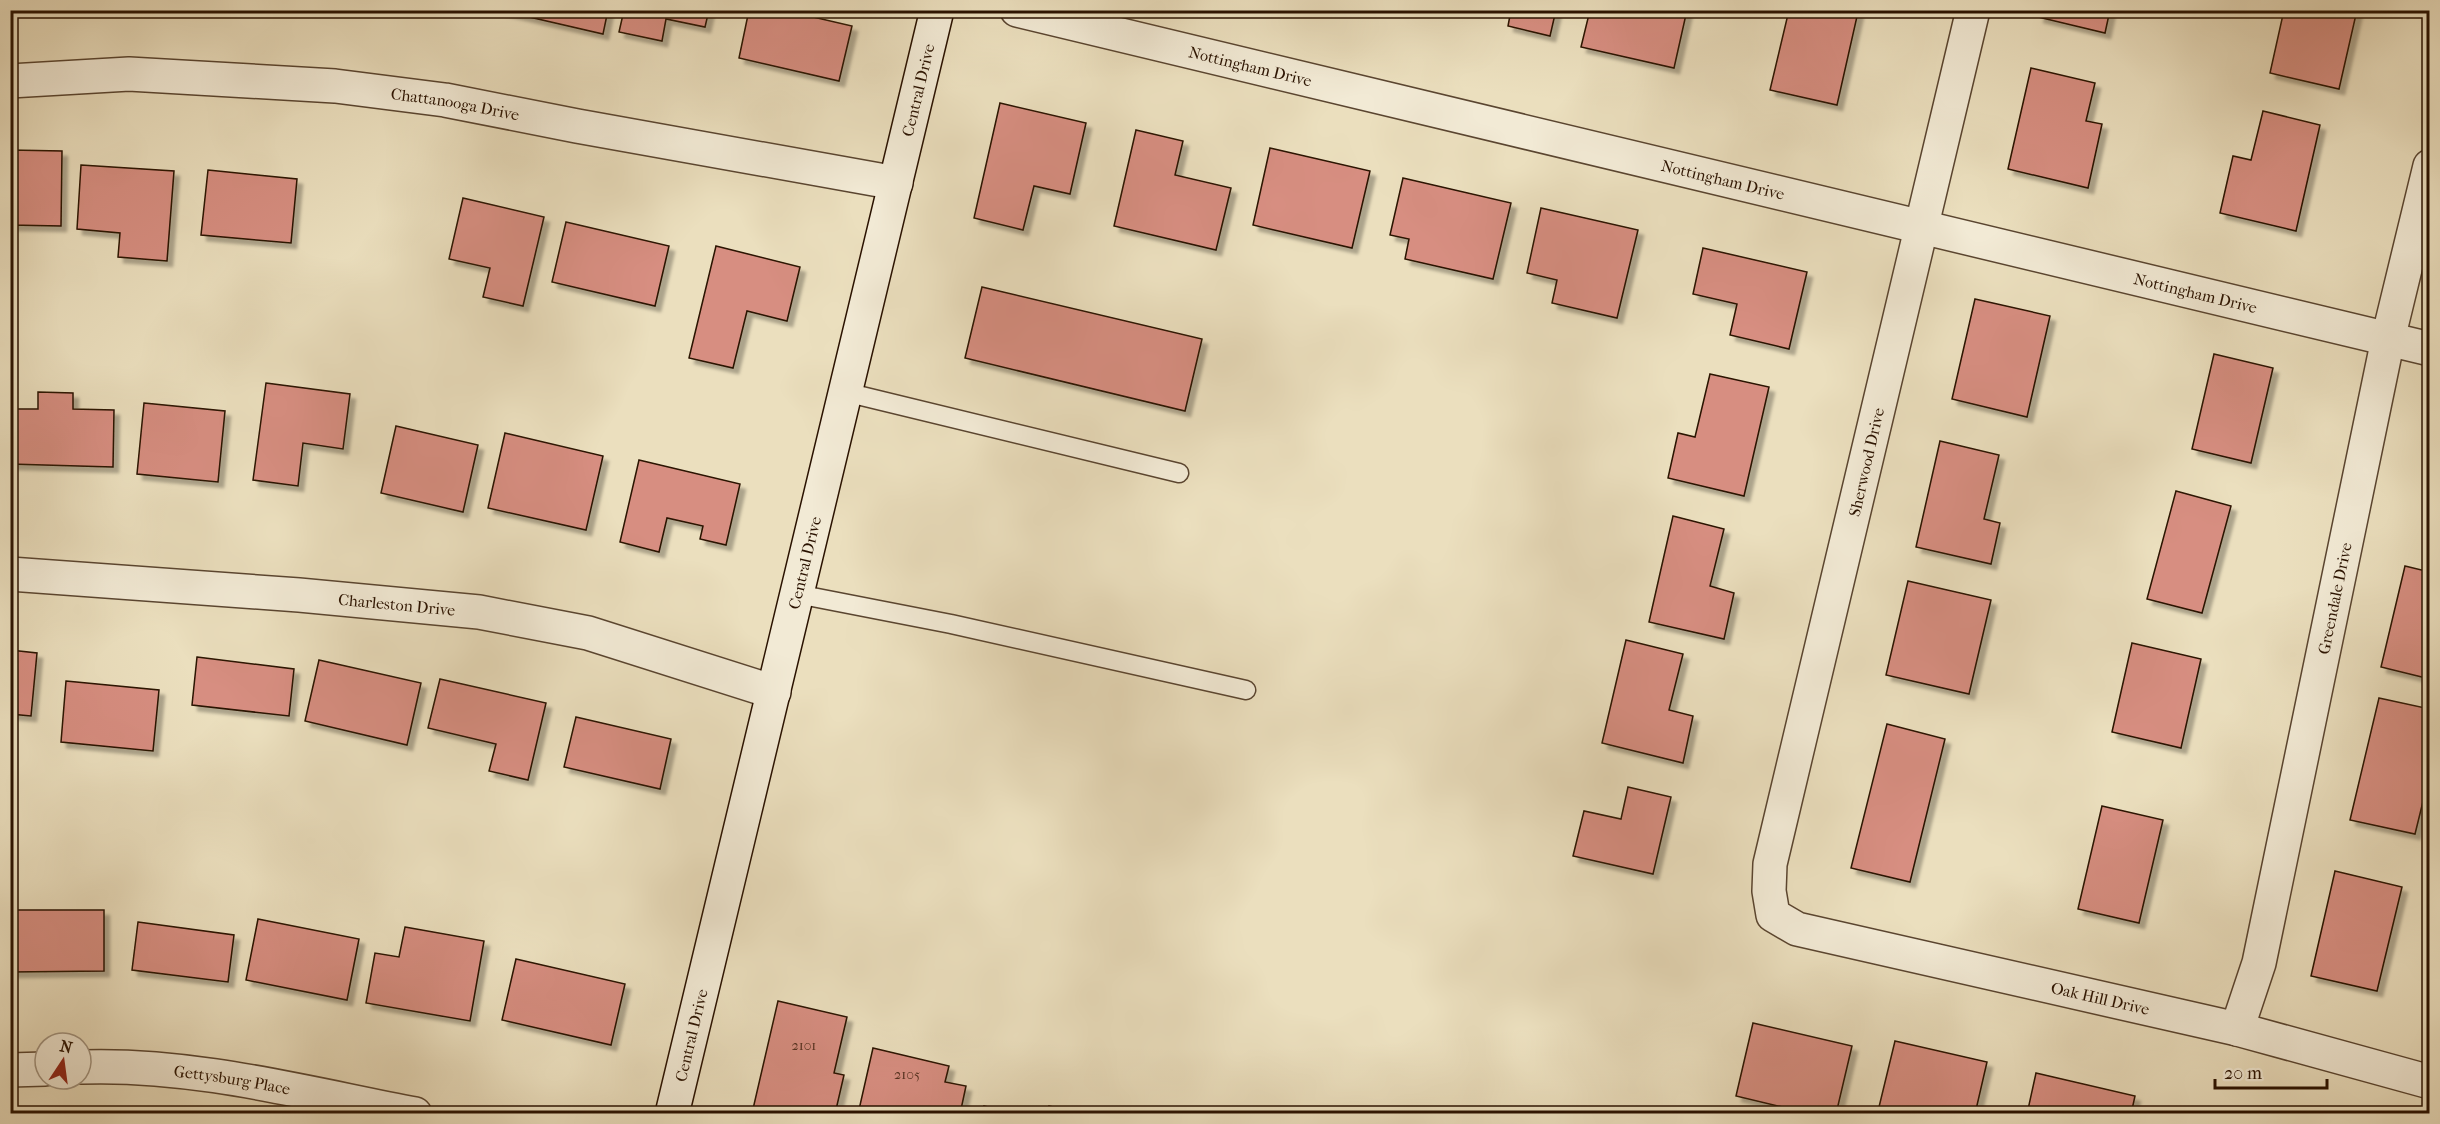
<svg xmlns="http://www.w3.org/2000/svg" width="2440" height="1124" font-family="'IM FELL French Canon',serif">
	<defs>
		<filter id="shadow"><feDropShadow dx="5.5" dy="5.5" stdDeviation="1.5" flood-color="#0004"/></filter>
	</defs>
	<rect width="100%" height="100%" fill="#ebdfbe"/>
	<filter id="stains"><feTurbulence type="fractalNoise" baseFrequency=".00333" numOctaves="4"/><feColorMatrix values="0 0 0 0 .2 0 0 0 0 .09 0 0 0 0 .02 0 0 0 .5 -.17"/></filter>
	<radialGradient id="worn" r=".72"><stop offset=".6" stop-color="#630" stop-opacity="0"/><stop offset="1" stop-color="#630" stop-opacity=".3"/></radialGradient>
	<g fill="#d78e81" stroke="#2a1200" stroke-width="1.5" filter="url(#shadow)">
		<path d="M499,10H608L603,34Z"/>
		<path d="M624,10H709L705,27L666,19L662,41L619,32Z"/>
		<path d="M749,10H783L852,26L839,81L739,58Z"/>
		<path d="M1511,10H1556L1550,36L1508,26Z"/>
		<path d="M1590,10H1687L1674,68L1581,47Z"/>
		<path d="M1789,10L1858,12L1837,105L1770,90Z"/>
		<path d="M2040,10H2110L2105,33L2038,17Z"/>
		<path d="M2284,10H2357L2339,89L2270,73Z"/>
		<path d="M2031,68L2095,83L2086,121L2102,124L2088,188L2008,169Z"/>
		<path d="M1000,103L1086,123L1070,194L1034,186L1023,230L974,218Z"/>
		<path d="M2263,111L2320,125L2296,231L2220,213L2233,156L2251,160Z"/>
		<path d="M1136,130L1183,141L1175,175L1231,188L1216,250L1114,226Z"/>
		<path d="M1270,148L1370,171L1352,248L1253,225Z"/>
		<path d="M10,150L62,151L61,226L10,225Z"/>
		<path d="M81,165L174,171L167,261L118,257L120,233L77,229Z"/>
		<path d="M208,170L297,179L291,243L201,235Z"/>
		<path d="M1403,178L1511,203L1493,279L1405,259L1409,239L1390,235Z"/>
		<path d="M463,198L544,217L523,306L483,297L490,268L449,259Z"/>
		<path d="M1541,208L1638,230L1617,318L1552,303L1557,280L1527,273Z"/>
		<path d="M566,222L669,246L655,306L552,282Z"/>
		<path d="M716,246L800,267L787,321L747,311L733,368L689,358Z"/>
		<path d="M1703,248L1807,272L1789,349L1730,335L1737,304L1693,294Z"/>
		<path d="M982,287L1202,339L1185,411L965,358Z"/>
		<path d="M1975,299L2050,316L2027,417L1952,399Z"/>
		<path d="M2214,354L2273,368L2251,463L2192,449Z"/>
		<path d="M1710,374L1769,387L1744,496L1668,478L1678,433L1695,437Z"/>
		<path d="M266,383L350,394L343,449L303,443L298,486L253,480Z"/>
		<path d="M38,392L73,393V409L114,410L113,467L10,464V409H38Z"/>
		<path d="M144,403L225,411L218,482L137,474Z"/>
		<path d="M396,426L478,445L463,512L381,493Z"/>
		<path d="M505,433L603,456L586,530L488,508Z"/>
		<path d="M1940,441L1999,455L1984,519L2000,523L1991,564L1916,547Z"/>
		<path d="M639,460L740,484L726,545L700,539L703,526L667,518L659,552L620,542Z"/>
		<path d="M2176,491L2231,506L2202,613L2147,599Z"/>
		<path d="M1673,516L1724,529L1710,586L1734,593L1724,639L1649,622Z"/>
		<path d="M2405,566L2430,572V679L2381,667Z"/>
		<path d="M1908,581L1991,600L1969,694L1886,675Z"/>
		<path d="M1626,640L1683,654L1669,710L1693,716L1683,763L1602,743Z"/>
		<path d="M2132,643L2201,659L2181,748L2112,732Z"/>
		<path d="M10,650L37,653L31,716L10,714Z"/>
		<path d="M197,657L294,669L289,716L192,705Z"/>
		<path d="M319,660L421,683L407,745L305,721Z"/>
		<path d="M440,679L546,703L528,780L489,771L496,744L428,728Z"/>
		<path d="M66,681L159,690L153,751L61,742Z"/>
		<path d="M2379,698L2430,709V773L2415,834L2350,820Z"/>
		<path d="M576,717L671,739L660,789L564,767Z"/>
		<path d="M1887,724L1945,739L1910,882L1851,868Z"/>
		<path d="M1628,787L1671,797L1653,874L1573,856L1584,811L1621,819Z"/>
		<path d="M2102,806L2163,820L2139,923L2078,909Z"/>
		<path d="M2335,871L2402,887L2377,991L2311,976Z"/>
		<path d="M10,910H104V971L10,972Z"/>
		<path d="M258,919L359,939L347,1000L246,980Z"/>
		<path d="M138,922L234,935L228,982L132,970Z"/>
		<path d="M405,927L484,941L470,1021L366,1003L375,953L399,957Z"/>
		<path d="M516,959L625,984L611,1045L502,1020Z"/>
		<path d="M778,1001L847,1017L834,1073L844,1075L835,1114H772L753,1109Z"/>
		<path d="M1753,1023L1852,1046L1836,1114H1812L1736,1096Z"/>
		<path d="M1895,1041L1987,1062L1975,1114H1906L1879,1107Z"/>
		<path d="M873,1048L949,1066L945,1082L966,1086L960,1114H858Z"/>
		<path d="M2036,1073L2135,1096L2131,1114H2027Z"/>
		<path d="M984,1106L1017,1114H982Z"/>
		<path d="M1049,1106L1084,1114H1047Z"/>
		<path d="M2182,1108L2206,1114H2181Z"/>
	</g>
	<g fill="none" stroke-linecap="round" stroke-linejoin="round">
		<defs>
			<g id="service">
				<path d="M845,392L1179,473"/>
				<path d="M797,594L951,624L1246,690"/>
			</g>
			<g id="minor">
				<path id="s1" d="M1017,10L2430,349"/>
				<path id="s2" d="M1973,10L1770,864L1769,891L1773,915L1797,929L2237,1029L2430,1082"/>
				<path id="s3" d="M10,81L129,74L335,86L445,100L577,126L896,183"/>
				<path id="s4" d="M10,574L299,595L479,612L588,633L774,692"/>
				<path id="s5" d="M2237,1029L2259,963L2388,339L2430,166"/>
				<path id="s6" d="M81,1067C193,1063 305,1093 415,1114"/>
				<path d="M10,1070L45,1069"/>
			</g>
			<g id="secondary">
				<path id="s7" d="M672,1114L937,10"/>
			</g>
		</defs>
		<use href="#service" stroke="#5a4530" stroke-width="21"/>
		<use href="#minor" stroke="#5a4530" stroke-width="36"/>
		<use href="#secondary" stroke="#2a1200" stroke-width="36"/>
		<use href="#service" stroke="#f2ead5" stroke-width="18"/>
		<use href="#minor" stroke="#f2ead5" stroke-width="33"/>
		<use href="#secondary" stroke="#f2ead5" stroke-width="33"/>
	</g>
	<g text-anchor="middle" stroke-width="6" stroke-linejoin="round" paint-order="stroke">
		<g font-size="14" fill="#553120">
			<text x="804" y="1050">2101</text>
			<text x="907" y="1079">2105</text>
		</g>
		<g font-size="16" fill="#2a1200" stroke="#f2ead5">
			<text dy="6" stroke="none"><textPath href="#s1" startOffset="240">Nottingham Drive</textPath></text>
			<text dy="6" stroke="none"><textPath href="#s7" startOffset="1053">Central Drive</textPath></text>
			<text dy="6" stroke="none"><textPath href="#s3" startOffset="447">Chattanooga Drive</textPath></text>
			<text dy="6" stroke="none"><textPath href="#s1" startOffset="726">Nottingham Drive</textPath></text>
			<text dy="6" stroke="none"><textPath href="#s1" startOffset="1212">Nottingham Drive</textPath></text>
			<text transform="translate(1866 462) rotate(-77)" y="6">Sherwood Drive</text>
			<text dy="6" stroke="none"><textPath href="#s7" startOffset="567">Central Drive</textPath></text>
			<text dy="6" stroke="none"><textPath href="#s5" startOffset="442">Greendale Drive</textPath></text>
			<text dy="6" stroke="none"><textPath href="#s4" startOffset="388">Charleston Drive</textPath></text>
			<text dy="6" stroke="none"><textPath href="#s2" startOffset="1268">Oak Hill Drive</textPath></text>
			<text dy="6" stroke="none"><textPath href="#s7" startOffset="81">Central Drive</textPath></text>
			<text dy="6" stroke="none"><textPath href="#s6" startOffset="152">Gettysburg Place</textPath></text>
		</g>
	</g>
	<rect width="2440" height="1124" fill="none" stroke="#ebdfbe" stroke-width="36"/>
	<rect x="12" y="12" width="2416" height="1100" fill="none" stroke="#2a1200" stroke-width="3"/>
	<rect x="18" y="18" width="2404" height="1088" fill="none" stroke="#2a1200" stroke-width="1.5"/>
	<g transform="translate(63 1061) rotate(13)"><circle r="28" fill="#f2ead5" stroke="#a29480" stroke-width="1.5"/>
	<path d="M0-4.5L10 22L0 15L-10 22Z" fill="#8f2418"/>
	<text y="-9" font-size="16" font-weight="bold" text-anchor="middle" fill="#2a1200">N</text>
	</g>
	<path d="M2215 1079v9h112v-9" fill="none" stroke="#2a1200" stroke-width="3"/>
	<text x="2224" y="1079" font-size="18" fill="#2a1200" stroke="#f2ead5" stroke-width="4.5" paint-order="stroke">20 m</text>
	<rect width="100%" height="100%" filter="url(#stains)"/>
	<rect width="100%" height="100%" fill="url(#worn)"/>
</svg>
